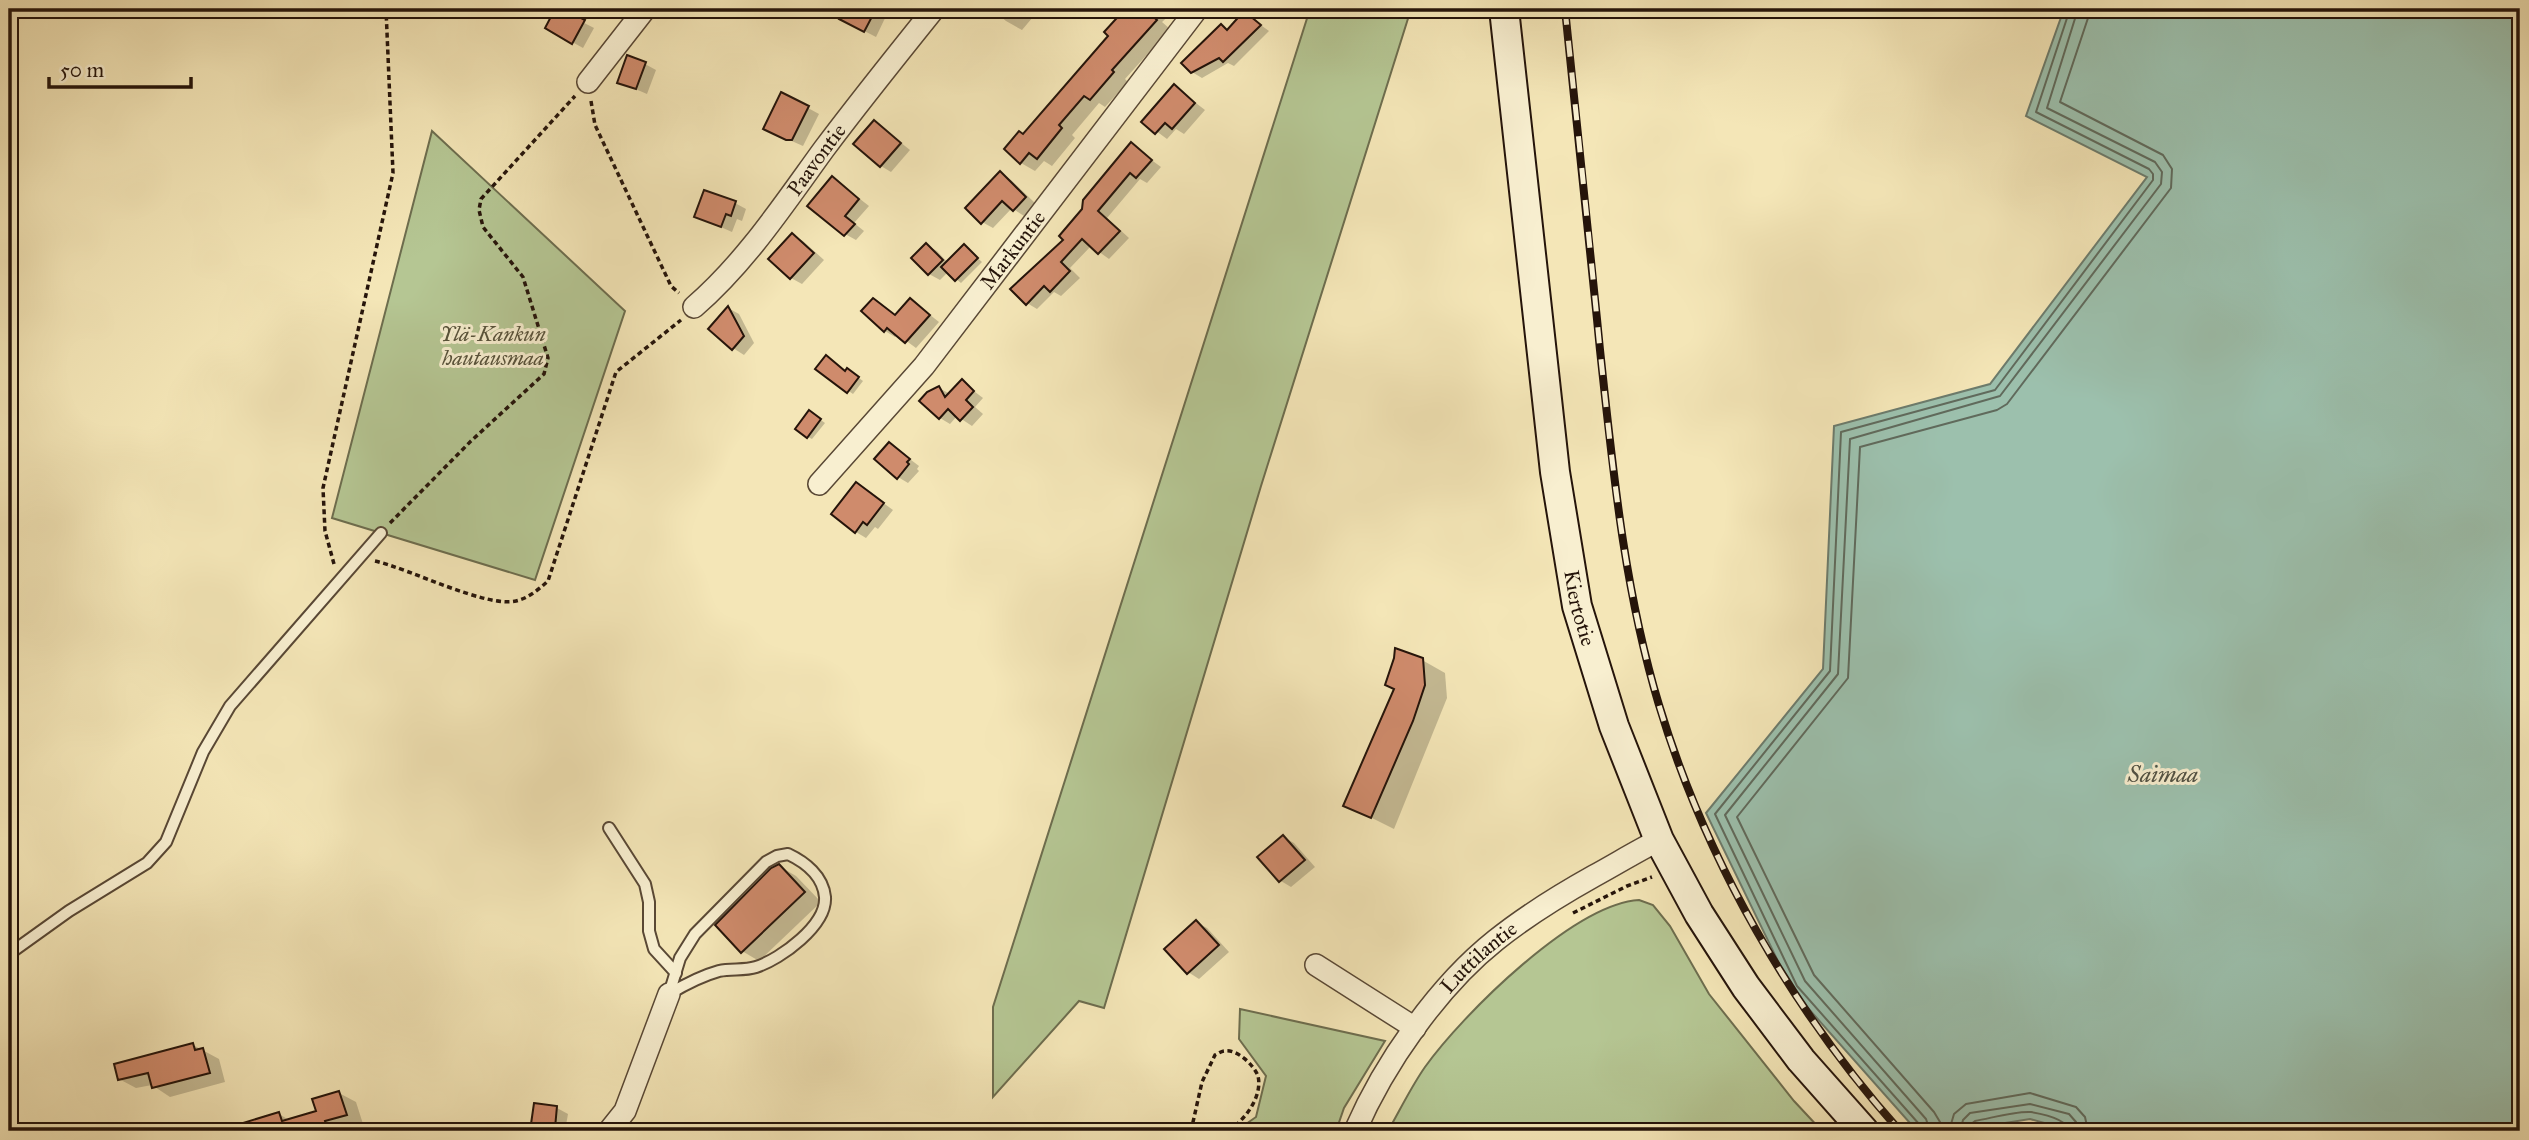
<svg xmlns="http://www.w3.org/2000/svg" width="2529" height="1140" font-family="'IM FELL Great Primer',serif">
	<rect width="100%" height="100%" fill="#f4e6b7"/>
	<filter id="stains"><feTurbulence type="fractalNoise" baseFrequency=".00286" numOctaves="4"/><feColorMatrix values="0 0 0 0 .2 0 0 0 0 .09 0 0 0 0 .02 0 0 0 .5 -.17"/></filter>
	<radialGradient id="worn" r=".72"><stop offset=".6" stop-color="#630" stop-opacity="0"/><stop offset="1" stop-color="#630" stop-opacity=".3"/></radialGradient>
	<g fill="#b5c693" stroke="#6d6d4e" stroke-width="2">
		<path d="M1310,9H1411L1261,486L1104,1008L1079,1001L993,1097V1007Z"/>
		<path d="M432,131L625,311L535,580L332,518Z"/>
		<path d="M1639,900L1653,905L1670,926L1709,994L1794,1101L1822,1131H1388C1400,1110 1411,1087 1425,1067C1463,1014 1574,904 1639,900Z"/>
		<path d="M1240,1009L1385,1041L1344,1108L1336,1131H1236L1256,1117L1266,1076L1239,1039Z"/>
	</g>
	<path fill="#9cc0ad" stroke="#6c7b6c" stroke-width="2" d="M2064,9H2520V1131H2073L2030,1119L1955,1131H1917L1792,990L1706,813L1823,669L1834,426L1990,384L2147,177L2026,116Z"/>
	<g fill="#0003">
		<path d="M557,9L594,28L583,48L547,28Z"/>
		<path d="M704,9H726L722,17Z"/>
		<path d="M847,9H877L887,14L876,37L841,19Z"/>
		<path d="M995,9H1027L1025,10L1033,17L1022,30L1006,21L994,11Z"/>
		<path d="M1127,9H1176L1162,22L1170,29L1125,79L1128,82L1105,107L1099,103L1072,135L1075,138L1052,166L1044,161L1035,171L1021,163L1006,149L1024,136L1111,36L1106,32Z"/>
		<path d="M1244,13L1269,31L1234,66L1228,63L1202,78L1192,72L1221,26L1229,30Z"/>
		<path d="M645,64L656,70L647,94L619,82Z"/>
		<path d="M1175,87L1205,110L1184,134L1176,129L1167,139L1144,122Z"/>
		<path d="M808,108L819,114L803,146L776,134Z"/>
		<path d="M875,122L910,150L891,172L881,166Z"/>
		<path d="M1131,145L1161,167L1147,183L1140,179L1107,218L1129,238L1109,259L1091,246L1070,268L1080,278L1061,296L1054,292L1037,309L1027,303L1083,210Z"/>
		<path d="M1000,173L1011,180L1036,204L1024,216L1012,208L993,228L982,222Z"/>
		<path d="M833,178L869,206L854,223L864,231L856,240L845,234Z"/>
		<path d="M735,203L746,209L742,221L737,219L732,232L696,216Z"/>
		<path d="M792,235L803,241L824,260L802,284L791,278L770,259Z"/>
		<path d="M926,245L937,251L948,263L964,246L982,262L961,283L948,272L940,280L929,274L913,258Z"/>
		<path d="M911,300L939,322L916,348L897,334L895,337L885,331Z"/>
		<path d="M728,308L739,314L754,343L744,355L733,348Z"/>
		<path d="M817,369L852,373L863,381L853,394Z"/>
		<path d="M962,382L983,398L975,407L983,414L972,426L957,416L950,424L940,418L939,388L950,394Z"/>
		<path d="M814,415L825,423L812,439L808,437Z"/>
		<path d="M890,444L919,466L917,469L919,471L908,483L898,477Z"/>
		<path d="M857,484L893,510L878,529L875,527L866,538L856,532Z"/>
		<path d="M1422,660L1445,673L1447,698L1394,829L1346,805Z"/>
		<path d="M1283,837L1294,843L1315,867L1291,887L1281,881L1260,857Z"/>
		<path d="M779,866L796,876L821,902L759,961L742,951Z"/>
		<path d="M1196,922L1207,928L1229,952L1199,979L1188,972Z"/>
		<path d="M193,1045L219,1059L225,1082L170,1097L152,1085L136,1088L119,1079Z"/>
		<path d="M339,1093L356,1102L363,1124L341,1131H223L279,1114L289,1120L318,1112Z"/>
		<path d="M535,1105L557,1108L568,1114L565,1131L544,1130L533,1124Z"/>
	</g>
	<g fill="none" stroke-linecap="round" stroke-linejoin="round">
		<g stroke="#606a5c" stroke-width="2">
			<path d="M1921,1131L1919,1124L1797,986L1715,814L1830,671L1841,432L1995,390L2153,180V174L2149,169L2036,112L2070,9"/>
			<path d="M1930,1131L1926,1119L1805,981L1725,815L1838,674L1850,439L2000,396L2161,184L2162,172L2155,162L2047,108L2078,9"/>
			<path d="M1941,1131L1940,1122L1934,1112L1814,975L1737,817L1848,678L1860,447L1997,410L2007,404L2171,188L2172,169L2163,155L2060,102L2088,18L2089,9"/>
			<path d="M1949,1131L1954,1114L1966,1104L2030,1093L2076,1107L2085,1117L2088,1131"/>
			<path d="M1960,1131L1963,1120L1970,1113L2030,1104L2069,1114L2076,1122L2077,1131"/>
			<path d="M1969,1131L1970,1125L1975,1121C1992,1118 2014,1111 2031,1112C2043,1114 2067,1119 2069,1131"/>
		</g>
	</g>
	<g fill="#cf8b6c" stroke="#25140a" stroke-width="2">
		<path d="M555,9H564L585,20L572,44L545,28Z"/>
		<path d="M845,9H876L864,32L839,19Z"/>
		<path d="M1125,9H1145L1157,20L1112,70L1114,72L1090,100L1084,96L1059,125L1062,128L1037,159L1029,153L1020,164L1004,149L1019,131L1023,134L1108,36L1104,32Z"/>
		<path d="M1244,11L1261,25L1223,62L1219,58L1191,73L1181,63L1221,24L1227,30Z"/>
		<path d="M627,55L646,62L636,89L617,83Z"/>
		<path d="M1174,84L1195,103L1172,129L1165,123L1155,134L1141,122Z"/>
		<path d="M781,92L809,106L792,140H786L763,129Z"/>
		<path d="M874,120L901,143L880,167L853,144Z"/>
		<path d="M1131,142L1152,160L1136,178L1130,173L1098,211L1120,231L1098,254L1082,239L1061,262L1070,271L1050,292L1044,286L1026,305L1010,289L1063,240L1059,236L1082,209L1083,200Z"/>
		<path d="M1000,171L1026,197L1013,211L1002,201L981,224L965,208Z"/>
		<path d="M832,176L859,199L845,216L855,224L844,236L807,206Z"/>
		<path d="M704,190L736,201L731,216L726,214L721,227L694,217Z"/>
		<path d="M792,233L814,253L790,279L768,259Z"/>
		<path d="M926,243L943,260L928,275L911,258Z"/>
		<path d="M964,244L978,258L955,281L941,267Z"/>
		<path d="M873,298L895,315L910,298L930,315L905,343L887,328L884,332L861,311Z"/>
		<path d="M728,306L744,336L732,350L708,329Z"/>
		<path d="M826,355L845,371L847,368L859,377L847,393L815,369Z"/>
		<path d="M962,379L974,391L966,400L973,407L960,421L948,409L939,419L919,401L927,392L939,386L945,397Z"/>
		<path d="M809,410L821,419L807,438L795,429Z"/>
		<path d="M889,442L910,459L907,462L909,464L897,479L874,459Z"/>
		<path d="M856,482L884,503L867,525L863,522L855,533L831,514Z"/>
		<path d="M1395,648L1423,658L1425,685L1413,721L1371,818L1343,806L1394,689L1385,685L1394,658Z"/>
		<path d="M1283,835L1305,860L1279,882L1257,857Z"/>
		<path d="M779,864L805,892L741,953L715,925L771,868Z"/>
		<path d="M1196,920L1219,945L1187,974L1164,949Z"/>
		<path d="M193,1043L195,1050L203,1048L210,1073L152,1088L148,1073L118,1080L114,1064Z"/>
		<path d="M339,1091L347,1115L325,1121L328,1131H230V1127L279,1112L282,1121L316,1111L312,1099Z"/>
		<path d="M534,1103L557,1106L555,1128L531,1124Z"/>
	</g>
	<g fill="none" stroke-linecap="round" stroke-linejoin="round">
		<defs>
			<g id="lane">
				<path d="M609,828L645,884L649,902V931L654,949L676,973"/>
				<path d="M788,854C805,862 823,876 825,897C827,925 781,959 756,967C744,971 731,968 719,971C701,976 684,985 669,994L680,958L695,934L766,862L777,856Z"/>
				<path d="M9,954L69,911L147,863L166,842L203,752L230,706L381,533"/>
			</g>
			<g id="street">
				<path d="M588,82L645,9"/>
				<path id="s1" d="M694,307C746,262 784,204 824,149C860,101 897,55 934,9"/>
				<path id="s2" d="M819,484L924,366L1197,9"/>
				<path d="M1316,965L1415,1028"/>
				<path d="M609,1131L625,1111L669,994"/>
				<path id="s3" d="M1355,1131C1384,1064 1438,986 1496,940C1526,916 1560,895 1594,876C1616,864 1637,851 1659,840"/>
			</g>
			<g id="secondary">
				<path id="s4" d="M1504,9L1555,472L1577,606L1614,726L1659,840L1699,914L1746,987L1801,1060L1864,1131"/>
			</g>
		</defs>
		<use href="#lane" stroke="#594835" stroke-width="14"/>
		<use href="#street" stroke="#594835" stroke-width="24"/>
		<use href="#secondary" stroke="#25140a" stroke-width="32"/>
		<g stroke="#25140a" stroke-width="3.5" stroke-dasharray="5 3.5" stroke-linecap="butt">
			<path d="M591,101L595,125L671,286L679,293"/>
			<path d="M390,523L471,441L544,374L548,358L523,277L483,227L479,210L481,199L575,96"/>
			<path d="M375,561C410,569 486,608 516,601C529,598 539,589 548,581L616,372L681,320"/>
			<path d="M334,564L325,531L323,488L393,173L386,9"/>
			<path d="M1573,913L1627,886L1652,877"/>
			<path d="M1191,1131L1202,1082L1215,1055C1218,1054 1221,1051 1225,1051C1237,1049 1254,1065 1258,1076C1263,1097 1244,1121 1228,1131"/>
		</g>
		<use href="#lane" stroke="#f8efd0" stroke-width="10"/>
		<use href="#street" stroke="#f8efd0" stroke-width="21"/>
		<use href="#secondary" stroke="#f8efd0" stroke-width="28"/>
		<defs>
			<path id="rail" d="M1565,9C1577,122 1589,236 1600,350C1613,470 1624,589 1659,705C1706,861 1792,1010 1900,1131"/>
		</defs>
		<use href="#rail" stroke="#25140a" stroke-width="8"/>
		<use href="#rail" stroke="#f8efd0" stroke-width="5" stroke-dasharray="16" stroke-linecap="butt"/>
	</g>
	<g text-anchor="middle" stroke-width="6" stroke-linejoin="round" paint-order="stroke">
		<g font-size="21" fill="#25140a" stroke="#f8efd0">
			<text dy="7" stroke="none"><textPath href="#s1" startOffset="192">Paavontie</textPath></text>
			<text dy="7" stroke="none"><textPath href="#s2" startOffset="304">Markuntie</textPath></text>
			<text dy="7" stroke="none"><textPath href="#s4" startOffset="604">Kiertotie</textPath></text>
			<text dy="7" stroke="none"><textPath href="#s3" startOffset="215">Luttilantie</textPath></text>
		</g>
		<g font-size="21" font-style="italic" fill="#57523a" stroke="#f8efd0">
			<text x="493" y="341">Ylä-Kankun<tspan x="493" dy="24">hautausmaa</tspan></text>
		</g>
		<g font-size="23" font-style="italic" fill="#4f5043" stroke="#f8efd0">
			<text x="2163" y="782">Saimaa</text>
		</g>
	</g>
	<rect width="2529" height="1140" fill="none" stroke="#f4e6b7" stroke-width="35"/>
	<rect x="10" y="10" width="2508" height="1119" fill="none" stroke="#25140a" stroke-width="3.5"/>
	<rect x="18" y="18" width="2494" height="1105" fill="none" stroke="#25140a" stroke-width="2"/>
	<path d="M49 77v10h142v-10" fill="none" stroke="#25140a" stroke-width="3.5"/>
	<text x="60" y="77" font-size="21" fill="#25140a" stroke="#f8efd0" stroke-width="5" paint-order="stroke">50 m</text>
	<rect width="100%" height="100%" filter="url(#stains)"/>
	<rect width="100%" height="100%" fill="url(#worn)"/>
</svg>
